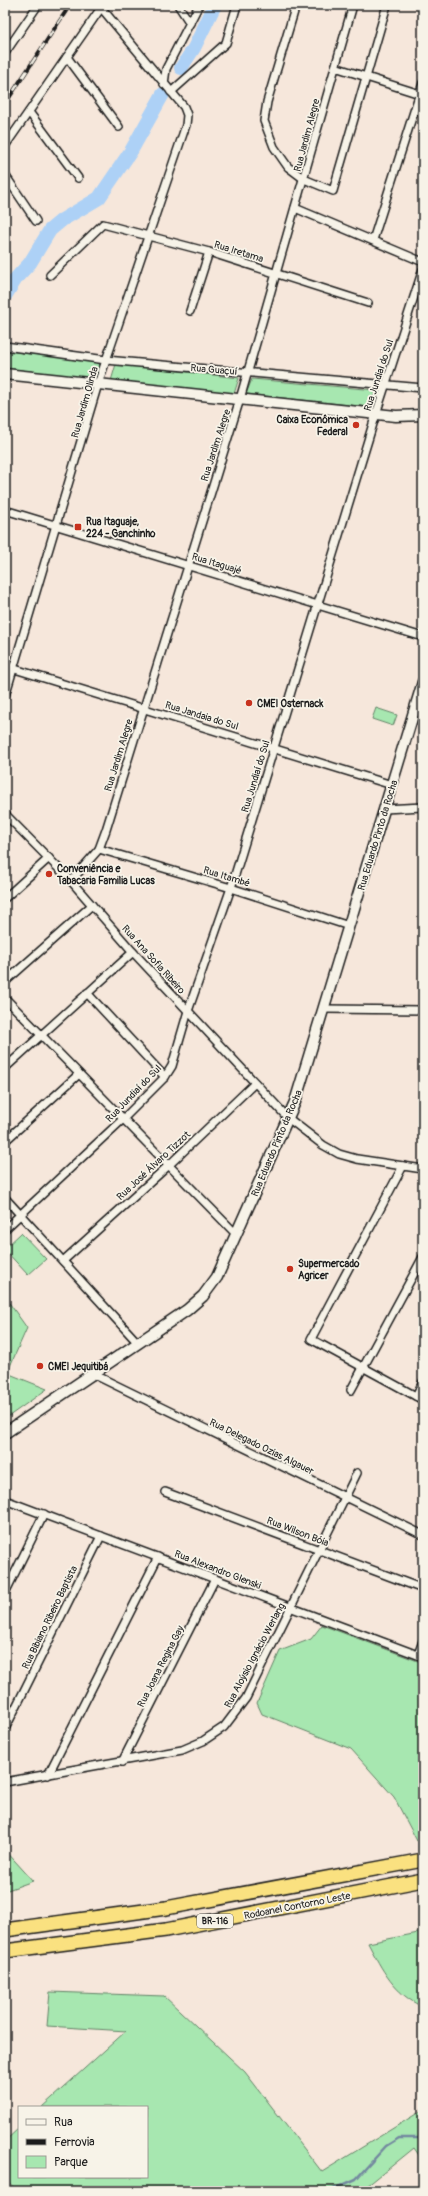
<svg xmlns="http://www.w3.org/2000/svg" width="428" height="2196" font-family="Pangolin,sans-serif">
	<rect width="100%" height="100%" fill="#f6e7db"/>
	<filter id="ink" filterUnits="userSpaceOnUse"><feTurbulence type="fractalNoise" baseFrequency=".025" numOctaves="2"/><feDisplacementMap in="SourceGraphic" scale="8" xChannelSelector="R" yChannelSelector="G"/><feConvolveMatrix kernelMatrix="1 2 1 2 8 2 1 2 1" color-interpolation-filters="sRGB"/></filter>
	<g filter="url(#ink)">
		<g fill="#a7e7b0" stroke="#628266">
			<path d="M5,351L101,362L95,379L5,368Z"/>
			<path d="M116,364L239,378L234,394L111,381Z"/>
			<path d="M252,379L376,390L369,407L246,394Z"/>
			<path d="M376,708L397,715L393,726L372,719Z"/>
			<path d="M21,1233L46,1259L28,1275L5,1250V1248Z"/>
			<path d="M5,1297L27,1328L7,1373L47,1389L5,1419Z"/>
			<path d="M322,1625L423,1663V1841H417L394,1797L351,1749L262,1714L257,1703L280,1651L311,1639Z"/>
			<path d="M5,1850L33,1881L5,1891Z"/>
			<path d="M423,1932V2007C394,1994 382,1970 368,1943Z"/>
			<path d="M50,1992L164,1996L245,2072L322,2172L421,2111L423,2106V2161L414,2148L361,2191H17L5,2178V2141L19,2128V2177H147V2107H42L126,2031L47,2026Z"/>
		</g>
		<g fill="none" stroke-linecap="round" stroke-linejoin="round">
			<path stroke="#73899f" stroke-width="2.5" d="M329,2191L356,2179L386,2146L399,2138H423"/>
			<g stroke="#add1f6" stroke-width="14">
				<path d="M181,68L194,48L215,5"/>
				<path d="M5,296L17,277L30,263L50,230L62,220L99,198L131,151L163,94"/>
			</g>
			<defs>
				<g id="street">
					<path d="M178,5L190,23"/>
					<path d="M296,5L267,102L264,121L274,147L288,167L304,179L333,191L387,5"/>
					<path d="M5,53L38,5"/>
					<path d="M67,57L119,127"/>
					<path d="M335,67L423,95"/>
					<path d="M164,84L166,69L199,5"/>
					<path d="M171,92L226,43L237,5"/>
					<path d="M29,112L78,178"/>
					<path d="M5,146L103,5"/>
					<path d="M5,175L36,221"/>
					<path d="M295,208L423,262"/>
					<path d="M373,240L423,83"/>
					<path d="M50,275L103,224L209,252L368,303"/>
					<path d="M190,311L209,252"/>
					<path d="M5,346L106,360L423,388"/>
					<path d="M5,510L423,637"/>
					<path d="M5,666L392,785"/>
					<path d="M5,696L98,384L186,125L187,115L184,107L99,5"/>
					<path d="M384,809L423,807"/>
					<path d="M5,814L71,881L133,952L288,1118L323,1145L339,1154L357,1159L423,1169"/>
					<path d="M99,849L231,888L349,926"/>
					<path d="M71,881L99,849L106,830L240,399L353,5"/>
					<path d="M5,898L49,858"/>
					<path d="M5,982L92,905"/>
					<path d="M87,993L165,1077"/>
					<path d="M5,998L237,1235"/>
					<path d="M324,1009L423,1010"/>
					<path d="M5,1068L133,952"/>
					<path d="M5,1141L79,1074"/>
					<path d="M403,1166L311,1339L423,1400"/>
					<path d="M5,1198L138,1343"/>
					<path d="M5,1229L122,1120L165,1077L172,1066L188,1011L231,888L376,414L423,269"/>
					<path d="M63,1261L168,1166L255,1083"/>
					<path d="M93,1374L423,1535"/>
					<path d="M351,1390L423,1257"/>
					<path d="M416,1396L423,1382"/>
					<path d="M165,1492L423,1589"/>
					<path d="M5,1500L423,1657"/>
					<path d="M5,1593L44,1514"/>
					<path d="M418,1655L423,1641"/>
					<path d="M5,1729L101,1536"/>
					<path d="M122,1762L215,1579"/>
					<path d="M48,1775L158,1557"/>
					<path d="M5,1782L182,1750L203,1741L224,1727L246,1698L357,1473"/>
				</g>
				<g id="secondary">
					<path d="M5,374L396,416L423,415"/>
					<path d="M5,1433L187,1310L203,1296L217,1277L295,1102L423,682"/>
				</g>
				<g id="highway">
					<path d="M5,1930L166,1908L423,1860"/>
					<path d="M5,1951L166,1930L423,1880"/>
				</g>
			</defs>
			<use href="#street" stroke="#1c1c1c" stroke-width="10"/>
			<use href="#secondary" stroke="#1c1c1c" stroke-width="13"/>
			<use href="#highway" stroke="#1c1c1c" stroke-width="16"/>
			<use href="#street" stroke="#f7f3e8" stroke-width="7"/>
			<use href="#secondary" stroke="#f7f3e8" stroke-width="10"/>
			<use href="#highway" stroke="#fae180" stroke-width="13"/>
			<defs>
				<path id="rail" d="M5,104L70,5"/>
			</defs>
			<use href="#rail" stroke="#1c1c1c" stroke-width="4"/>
			<use href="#rail" stroke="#f7f3e8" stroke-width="2.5" stroke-dasharray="8" stroke-linecap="butt"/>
		</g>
	</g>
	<g fill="#c8321e" stroke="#f7f3e8" stroke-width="1.5">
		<circle cx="356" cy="425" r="4"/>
		<rect x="74" y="523" width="8" height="8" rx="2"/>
		<circle cx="249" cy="703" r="4"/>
		<circle cx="49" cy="874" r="4"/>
		<circle cx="290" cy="1269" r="4"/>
		<circle cx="40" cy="1366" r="4"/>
	</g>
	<g text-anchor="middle" stroke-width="3.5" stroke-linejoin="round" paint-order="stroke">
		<rect fill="#f7f3e8" stroke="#5e5c59" stroke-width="1" x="197" y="1914" width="36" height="14" rx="3"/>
		<g font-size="9" font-weight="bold" fill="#1c1c1c">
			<text x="215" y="1924">BR-116</text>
		</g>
		<g font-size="10" fill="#1c1c1c" stroke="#f7f3e8">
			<text transform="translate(306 135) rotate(-75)" y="4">Rua Jardim Alegre</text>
			<text transform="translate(239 251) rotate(17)" y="4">Rua Iretama</text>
			<text transform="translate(214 369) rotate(5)" y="4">Rua Guaçuí</text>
			<text transform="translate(378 375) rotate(-72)" y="4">Rua Jundiaí do Sul</text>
			<text transform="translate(84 402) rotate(-74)" y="4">Rua Jardim Olinda</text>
			<text transform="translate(215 445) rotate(-72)" y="4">Rua Jardim Alegre</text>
			<text transform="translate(217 563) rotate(17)" y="4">Rua Itaguajé</text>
			<text transform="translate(202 715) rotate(17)" y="4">Rua Jandaia do Sul</text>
			<text transform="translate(118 755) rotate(-73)" y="4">Rua Jardim Alegre</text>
			<text transform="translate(255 776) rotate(-73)" y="4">Rua Jundiaí do Sul</text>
			<text transform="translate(377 835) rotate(-73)" y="4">Rua Eduardo Pinto da Rocha</text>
			<text transform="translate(227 876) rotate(17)" y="4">Rua Itambé</text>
			<text transform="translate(154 959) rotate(48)" y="4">Rua Ana Sofia Ribeiro</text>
			<text transform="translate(133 1093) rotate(-46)" y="4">Rua Jundiaí do Sul</text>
			<text transform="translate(276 1143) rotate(-67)" y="4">Rua Eduardo Pinto da Rocha</text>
			<text transform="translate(153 1165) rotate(-43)" y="4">Rua José Álvaro Tizzot</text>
			<text transform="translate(262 1446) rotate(26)" y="4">Rua Delegado Ozias Algauer</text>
			<text transform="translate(298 1531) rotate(21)" y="4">Rua Wilson Bóia</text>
			<text transform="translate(218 1569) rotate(21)" y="4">Rua Alexandro Glenski</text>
			<text transform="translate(49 1617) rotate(-64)" y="4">Rua Bibiano Ribeiro Baptista</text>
			<text transform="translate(254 1655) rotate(-62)" y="4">Rua Aloýsio Ignácio Werlang</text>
			<text transform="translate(160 1666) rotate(-63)" y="4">Rua Joana Regina Gay</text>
			<text transform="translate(297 1905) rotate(-11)" y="4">Rodoanel Contorno Leste</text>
		</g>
		<g font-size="10" font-weight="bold" fill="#1c1c1c" stroke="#f7f3e8" text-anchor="start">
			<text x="348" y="423" text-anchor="end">Caixa Econômica<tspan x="348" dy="12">Federal</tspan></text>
			<text x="86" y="525">Rua Itaguaje,<tspan x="86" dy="12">224 - Ganchinho</tspan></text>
			<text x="257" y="707">CMEI Osternack</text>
			<text x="57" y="872">Conveniência e<tspan x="57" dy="12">Tabacaria Familia Lucas</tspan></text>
			<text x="298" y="1267">Supermercado<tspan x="298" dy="12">Agricer</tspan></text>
			<text x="48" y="1370">CMEI Jequitibá</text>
		</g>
	</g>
	<rect width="428" height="2196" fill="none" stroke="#f7f3e8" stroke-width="20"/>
	<rect x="10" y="10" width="408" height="2176" fill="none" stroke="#1c1c1c" stroke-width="1.5" filter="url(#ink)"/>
	<rect x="18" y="2106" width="130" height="72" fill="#f7f3e8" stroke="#9f9d96"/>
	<rect x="26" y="2119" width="20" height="6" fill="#f7f3e8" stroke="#9f9d96"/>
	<text x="54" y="2126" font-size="12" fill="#1c1c1c">Rua</text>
	<rect x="26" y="2139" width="20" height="6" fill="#1c1c1c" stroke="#9f9d96"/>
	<text x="54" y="2146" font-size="12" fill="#1c1c1c">Ferrovia</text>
	<rect x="26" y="2156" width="20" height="12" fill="#a7e7b0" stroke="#9f9d96"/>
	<text x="54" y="2166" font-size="12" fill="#1c1c1c">Parque</text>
</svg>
